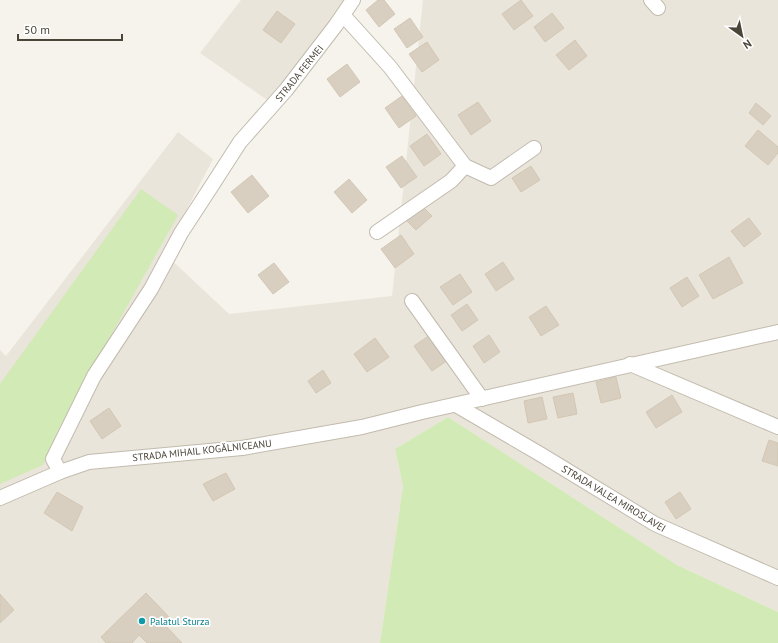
<svg xmlns="http://www.w3.org/2000/svg" width="778" height="643" font-family="'PT Sans',sans-serif">
	<rect width="100%" height="100%" fill="#f6f3ec"/>
	<g fill="#eae5da">
		<path d="M241,0H349L270,102L200,53Z"/>
		<path d="M423,0H778V612L677,565L448,417L395,449L403,486L380,643H0V350L6,356L178,132L213,159L164,253L229,314L392,296Z"/>
	</g>
	<g fill="#d2eab5">
		<path d="M141,189L178,215L57,432L43,465L0,484V384Z"/>
		<path d="M448,417L677,565L778,612V643H380L403,486L395,449Z"/>
	</g>
	<g fill="#d8cfc1" stroke="#d3c7b4">
		<path d="M378,0H384L395,14L379,27L366,10Z"/>
		<path d="M521,0L533,16L514,30L502,14Z"/>
		<path d="M277,11L295,24L281,43L263,30Z"/>
		<path d="M552,13L564,28L545,42L534,27Z"/>
		<path d="M410,18L423,37L407,48L394,29Z"/>
		<path d="M575,40L587,56L569,70L556,55Z"/>
		<path d="M427,42L439,60L422,72L409,54Z"/>
		<path d="M347,64L360,82L340,97L327,79Z"/>
		<path d="M402,96L416,116L399,128L385,108Z"/>
		<path d="M478,102L491,121L471,135L458,115Z"/>
		<path d="M756,103L771,116L763,125L749,113Z"/>
		<path d="M758,130L778,147V153L768,165L745,146Z"/>
		<path d="M427,134L441,154L424,166L410,146Z"/>
		<path d="M402,156L417,177L401,188L386,167Z"/>
		<path d="M531,166L540,180L521,192L512,178Z"/>
		<path d="M252,175L269,196L248,213L231,192Z"/>
		<path d="M349,179L367,200L352,213L334,192Z"/>
		<path d="M423,207L432,216L416,230L407,221Z"/>
		<path d="M749,218L761,234L744,247L731,231Z"/>
		<path d="M401,235L414,254L395,268L381,249Z"/>
		<path d="M729,257L743,283L713,299L699,275Z"/>
		<path d="M503,262L514,279L496,291L485,274Z"/>
		<path d="M274,263L289,282L273,294L258,275Z"/>
		<path d="M460,274L472,292L453,305L440,287Z"/>
		<path d="M687,277L699,296L682,307L670,288Z"/>
		<path d="M467,304L478,320L462,331L451,315Z"/>
		<path d="M546,306L559,325L541,336L529,317Z"/>
		<path d="M430,335L448,360L432,371L414,346Z"/>
		<path d="M489,335L500,352L484,363L473,346Z"/>
		<path d="M375,338L389,357L367,372L354,354Z"/>
		<path d="M323,370L331,383L316,393L308,381Z"/>
		<path d="M616,377L621,398L601,403L596,382Z"/>
		<path d="M573,393L577,414L558,418L553,397Z"/>
		<path d="M672,395L682,412L656,428L646,412Z"/>
		<path d="M542,397L547,419L528,423L524,401Z"/>
		<path d="M109,408L121,426L102,439L90,421Z"/>
		<path d="M769,440L778,443V466L762,461Z"/>
		<path d="M226,473L235,489L213,501L203,484Z"/>
		<path d="M57,492L83,507L72,531L44,513Z"/>
		<path d="M680,492L691,509L676,519L665,502Z"/>
		<path d="M146,593L170,618L164,624L182,643H147L139,635L132,643H106L101,637Z"/>
		<path d="M0,594L14,610L0,623Z"/>
	</g>
	<g fill="none" stroke-linecap="round" stroke-linejoin="round">
		<defs>
			<g id="minor">
				<path d="M651,0L658,8"/>
				<path d="M343,15L390,67L465,166L491,178L534,148"/>
				<path d="M377,232L451,181L465,166"/>
				<path d="M412,301L482,399"/>
				<path d="M630,364L778,427"/>
				<path d="M456,405L540,454L655,524L778,578"/>
				<path d="M60,472L53,459L94,376L151,289L181,233L211,187L240,142L286,90L336,25L353,0"/>
				<path d="M0,498L60,472L89,462L242,448L362,427L422,412L778,332"/>
			</g>
		</defs>
		<use href="#minor" stroke="#c2bbae" stroke-width="16"/>
		<use href="#minor" stroke="#fff" stroke-width="14"/>
	</g>
	<circle fill="#0f9aa8" stroke="#fff" stroke-width="1.5" cx="142" cy="621" r="4"/>
	<g text-anchor="middle" stroke-width="3.5" stroke-linejoin="round" paint-order="stroke">
		<g font-size="10" fill="#4b4439" stroke="#fff">
			<text transform="translate(299 73) rotate(-51)" y="4">STRADA FERMEI</text>
			<text transform="translate(202 450) rotate(-6)" y="4">STRADA MIHAIL KOGĂLNICEANU</text>
			<text transform="translate(614 498) rotate(31)" y="4">STRADA VALEA MIROSLAVEI</text>
		</g>
		<g font-size="10" fill="#0d838f" stroke="#fff" text-anchor="start">
			<text x="150" y="625">Palatul Sturza</text>
		</g>
	</g>
	<g transform="translate(742 36) rotate(147)" stroke="#ffffff" stroke-width="3" paint-order="stroke">
	<path d="M0-3L7 15L0 10L-7 15Z" fill="#4b4439"/>
	<text y="-6" font-size="11" font-weight="bold" text-anchor="middle" fill="#4b4439">N</text>
	</g>
	<path d="M18 34v6h104v-6" fill="none" stroke="#4b4439" stroke-width="2"/>
	<text x="24" y="34" font-size="12" fill="#4b4439" stroke="#ffffff" stroke-width="3" paint-order="stroke">50 m</text>
</svg>
